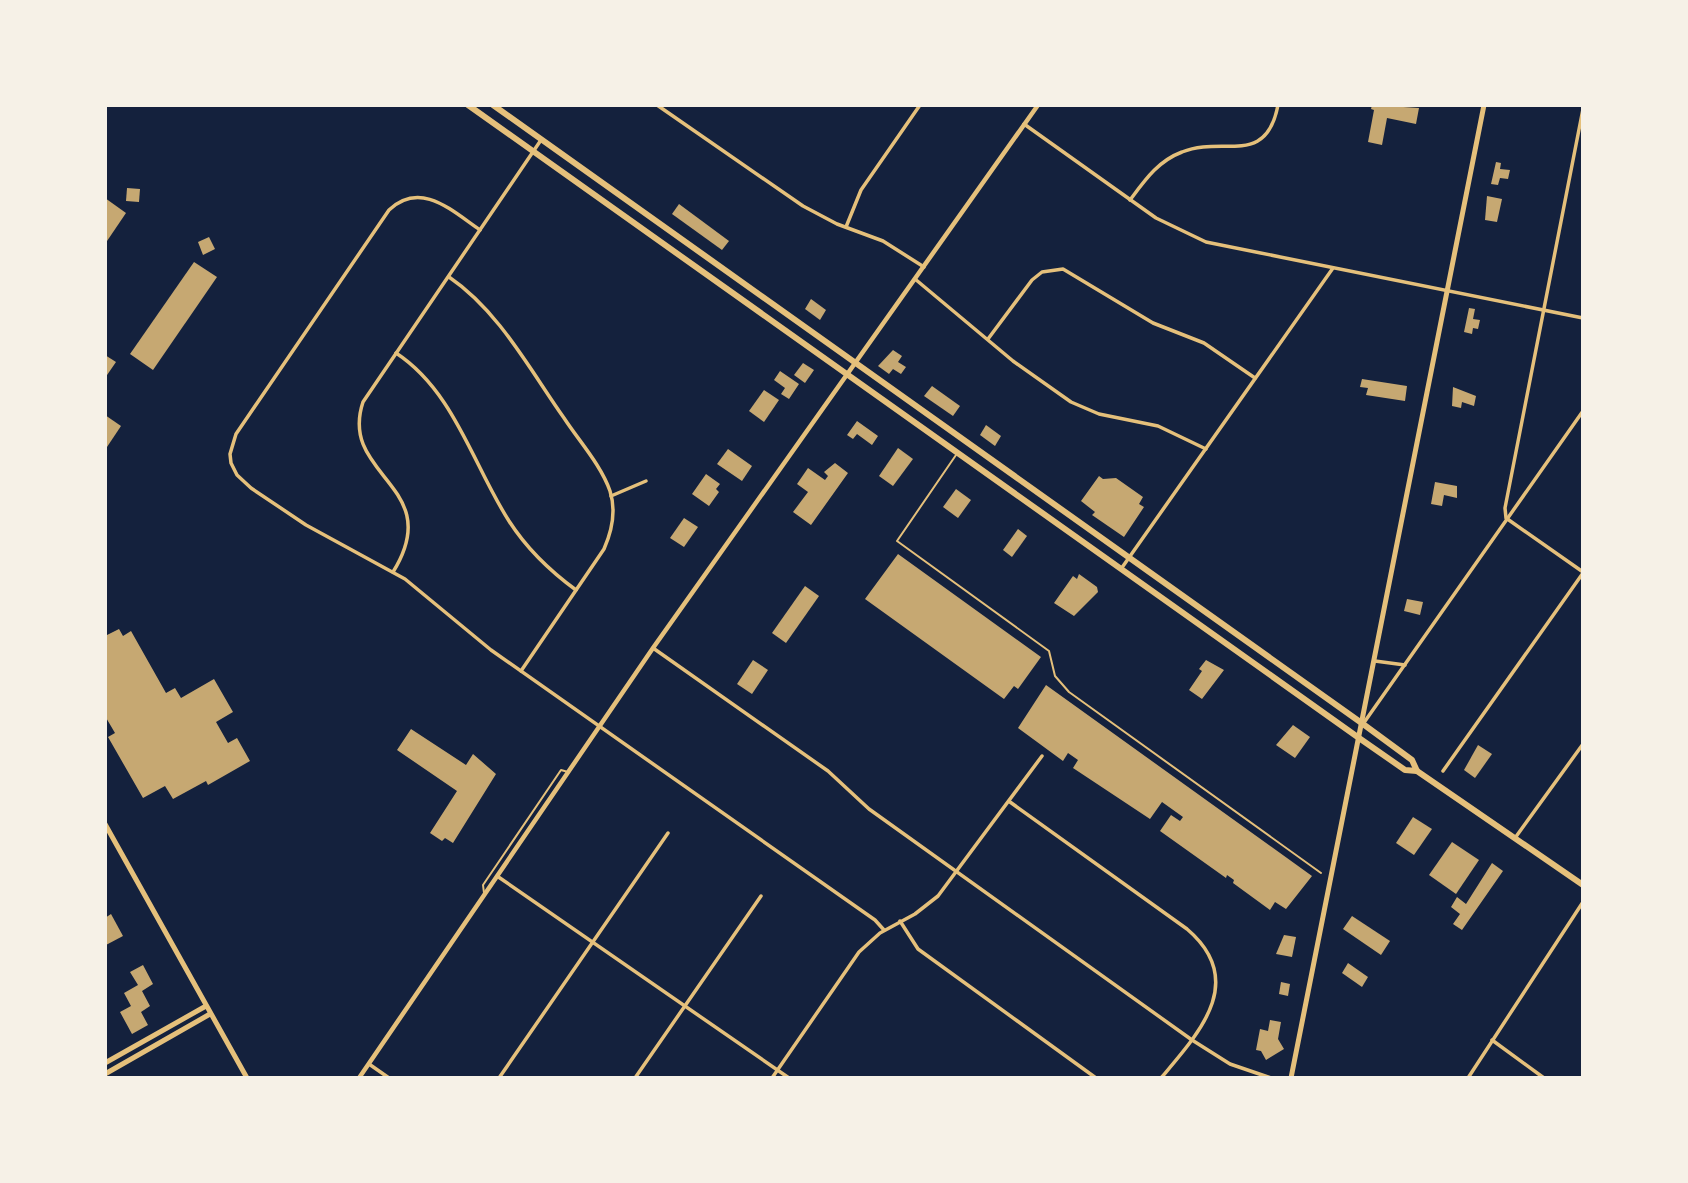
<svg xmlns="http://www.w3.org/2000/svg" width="1688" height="1183" font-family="Raleway,sans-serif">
	<rect width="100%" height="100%" fill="#14213d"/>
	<g fill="#c6a872">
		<path d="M1372,105L1419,108L1416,124L1387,118L1382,145L1368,142L1374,110L1371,109Z"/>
		<path d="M1496,162L1501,163L1500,169L1510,170L1508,179L1500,178L1498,185L1491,184Z"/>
		<path d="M127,188L140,189L139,202L126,201Z"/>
		<path d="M1487,196L1502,199L1497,222L1485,220Z"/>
		<path d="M105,198L126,213L105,244Z"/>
		<path d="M679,204L729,241L722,250L672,214Z"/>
		<path d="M209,237L215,249L203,255L198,242Z"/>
		<path d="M194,262L217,277L153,370L130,354Z"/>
		<path d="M811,299L826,310L820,320L805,309Z"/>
		<path d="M1469,308L1475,309L1473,319L1480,320L1478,329L1473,328L1472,334L1464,332Z"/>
		<path d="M893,350L902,356L898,362L906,367L901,374L893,369L889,374L878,366Z"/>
		<path d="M105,355L116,362L105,378Z"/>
		<path d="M803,363L814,370L805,383L794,375Z"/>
		<path d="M780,371L799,384L789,399L781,394L785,388L774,380Z"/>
		<path d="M1362,379L1407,386L1405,401L1366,395L1368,388L1360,387Z"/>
		<path d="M932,386L960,406L953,416L924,396Z"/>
		<path d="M1453,387L1476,396L1474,406L1462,402L1461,408L1452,406Z"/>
		<path d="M764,390L779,400L764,422L749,411Z"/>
		<path d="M105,415L121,426L105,450Z"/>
		<path d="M857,421L878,436L872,445L857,434L853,439L847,435Z"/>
		<path d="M986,425L1001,436L995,446L980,435Z"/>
		<path d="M898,448L913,459L893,486L879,476Z"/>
		<path d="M728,449L752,466L742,481L717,464Z"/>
		<path d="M835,463L848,473L811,525L793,512L808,492L797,484L808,468L825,480L828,476L824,472Z"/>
		<path d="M706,474L720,484L716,489L719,492L709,506L692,494Z"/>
		<path d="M1099,476L1103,479L1116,478L1143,497L1139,504L1144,507L1124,537L1092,515L1095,512L1081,501Z"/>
		<path d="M1435,482L1457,486V498L1444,495L1442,506L1431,504Z"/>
		<path d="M956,489L971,500L958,518L943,507Z"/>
		<path d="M684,518L698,527L684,547L670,538Z"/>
		<path d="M1018,529L1027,536L1012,557L1003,550Z"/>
		<path d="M898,554L1041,657L1018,689L1014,686L1004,699L865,599Z"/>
		<path d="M1079,574L1097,587L1098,592L1074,616L1054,603L1073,576L1077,579Z"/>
		<path d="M805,586L819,596L786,643L772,633Z"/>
		<path d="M1407,599L1423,602L1420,615L1404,611Z"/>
		<path d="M119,629L123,636L131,631L166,693L175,688L181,698L214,679L233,712L216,722L228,743L237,738L250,761L208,785L206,781L173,799L165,786L143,798L108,737L115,733L105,716V636Z"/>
		<path d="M753,660L768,670L752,694L737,684Z"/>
		<path d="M1206,660L1224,670L1202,699L1189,690L1202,671L1199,669Z"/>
		<path d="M1046,685L1312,876L1286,909L1275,902L1270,910L1233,883L1234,880L1227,875L1226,878L1160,831L1171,815L1180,821L1183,817L1162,802L1150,819L1073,768L1078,760L1068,753L1063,761L1018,728Z"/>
		<path d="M1293,725L1310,737L1295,758L1276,745Z"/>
		<path d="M411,729L466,765L473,754L496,774L453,843L445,838L442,841L430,833L457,791L397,750Z"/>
		<path d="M1478,745L1492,754L1475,778L1464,770Z"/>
		<path d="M1413,817L1432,829L1414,855L1396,843Z"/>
		<path d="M1452,842L1479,860L1456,894L1429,875Z"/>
		<path d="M1492,863L1503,871L1462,930L1453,924L1460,914L1451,907L1457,897L1466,904Z"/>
		<path d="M111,914L123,936L106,945L105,918Z"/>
		<path d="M1352,916L1390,941L1381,955L1343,929Z"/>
		<path d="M1284,935L1296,937L1292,957L1276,954Z"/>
		<path d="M1348,963L1368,977L1362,987L1342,973Z"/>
		<path d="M143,965L153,984L142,991L150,1006L141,1012L148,1025L132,1034L120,1012L131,1006L124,993L138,985L130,972Z"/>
		<path d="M1281,982L1290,984L1288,996L1279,994Z"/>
		<path d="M1270,1020L1281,1022L1278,1039L1284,1049L1266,1060L1261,1051L1256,1050L1260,1029L1268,1031Z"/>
	</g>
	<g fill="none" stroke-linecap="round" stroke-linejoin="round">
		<g stroke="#e5c07b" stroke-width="2">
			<path d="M956,455L897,541L1049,651L1055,676L1069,692L1321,873"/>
			<path d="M484,893L483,885L561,770L568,772"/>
		</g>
		<g stroke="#e5c07b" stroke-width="3.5">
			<path d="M657,105L803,206L837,224L883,241L924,267"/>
			<path d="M1583,109L1505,508L1506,518L1583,572"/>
			<path d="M1024,124L1156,218L1206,242L1583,318"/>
			<path d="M1130,200C1145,180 1158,161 1182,152C1223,135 1266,168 1278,105"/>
			<path d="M846,227L861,190L920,105"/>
			<path d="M480,230C452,211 421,180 389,210L236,434L230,454L231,463L237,475L251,488L306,525L405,579L491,650L875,920L884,930"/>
			<path d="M449,277C499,311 530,370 564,418C579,441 601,465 610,491C616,510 612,531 604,549L521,671"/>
			<path d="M915,279L1013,361L1071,402L1099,414L1158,426L1206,449"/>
			<path d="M988,339L1032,280L1042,272L1063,269L1153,323L1204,343L1255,378"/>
			<path d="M396,353C454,391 473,465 509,521C527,549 550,571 576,590"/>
			<path d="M611,496L646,481"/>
			<path d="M1121,569L1333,268"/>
			<path d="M393,572C447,485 338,477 363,402L541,140"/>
			<path d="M653,648L828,771L869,809L1192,1040L1230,1064L1271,1078"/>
			<path d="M1375,661L1405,665"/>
			<path d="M1363,724L1583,411"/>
			<path d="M1443,771L1583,573"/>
			<path d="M1010,802L1187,929C1248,981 1199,1033 1161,1078"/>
			<path d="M1515,838L1583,744"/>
			<path d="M497,876L789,1078"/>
			<path d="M900,921L918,949L1096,1078"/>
			<path d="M1492,1040L1544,1078"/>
			<path d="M369,1064L389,1078"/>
			<path d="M499,1078L668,833"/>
			<path d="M635,1078L761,896"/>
			<path d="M772,1078L859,952L880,933L915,914L938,896L1042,756"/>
			<path d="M1468,1078L1583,902"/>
			<path d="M1582,1078L1583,1077"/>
		</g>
		<path stroke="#e5c07b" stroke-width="4.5" d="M359,1078L653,648L1038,105"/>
		<g stroke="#e5c07b" stroke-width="5">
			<path d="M105,824L247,1078"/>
			<path d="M105,1063L206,1006"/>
			<path d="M105,1074L210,1014"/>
			<path d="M1291,1078L1484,105"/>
		</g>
		<g stroke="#e5c07b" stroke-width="6">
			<path d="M468,105L1359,738L1405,770L1417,771"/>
			<path d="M493,105L1363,724L1412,760L1417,771L1583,885"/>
		</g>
	</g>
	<rect width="1688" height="1183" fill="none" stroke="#f6f1e7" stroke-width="214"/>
</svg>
